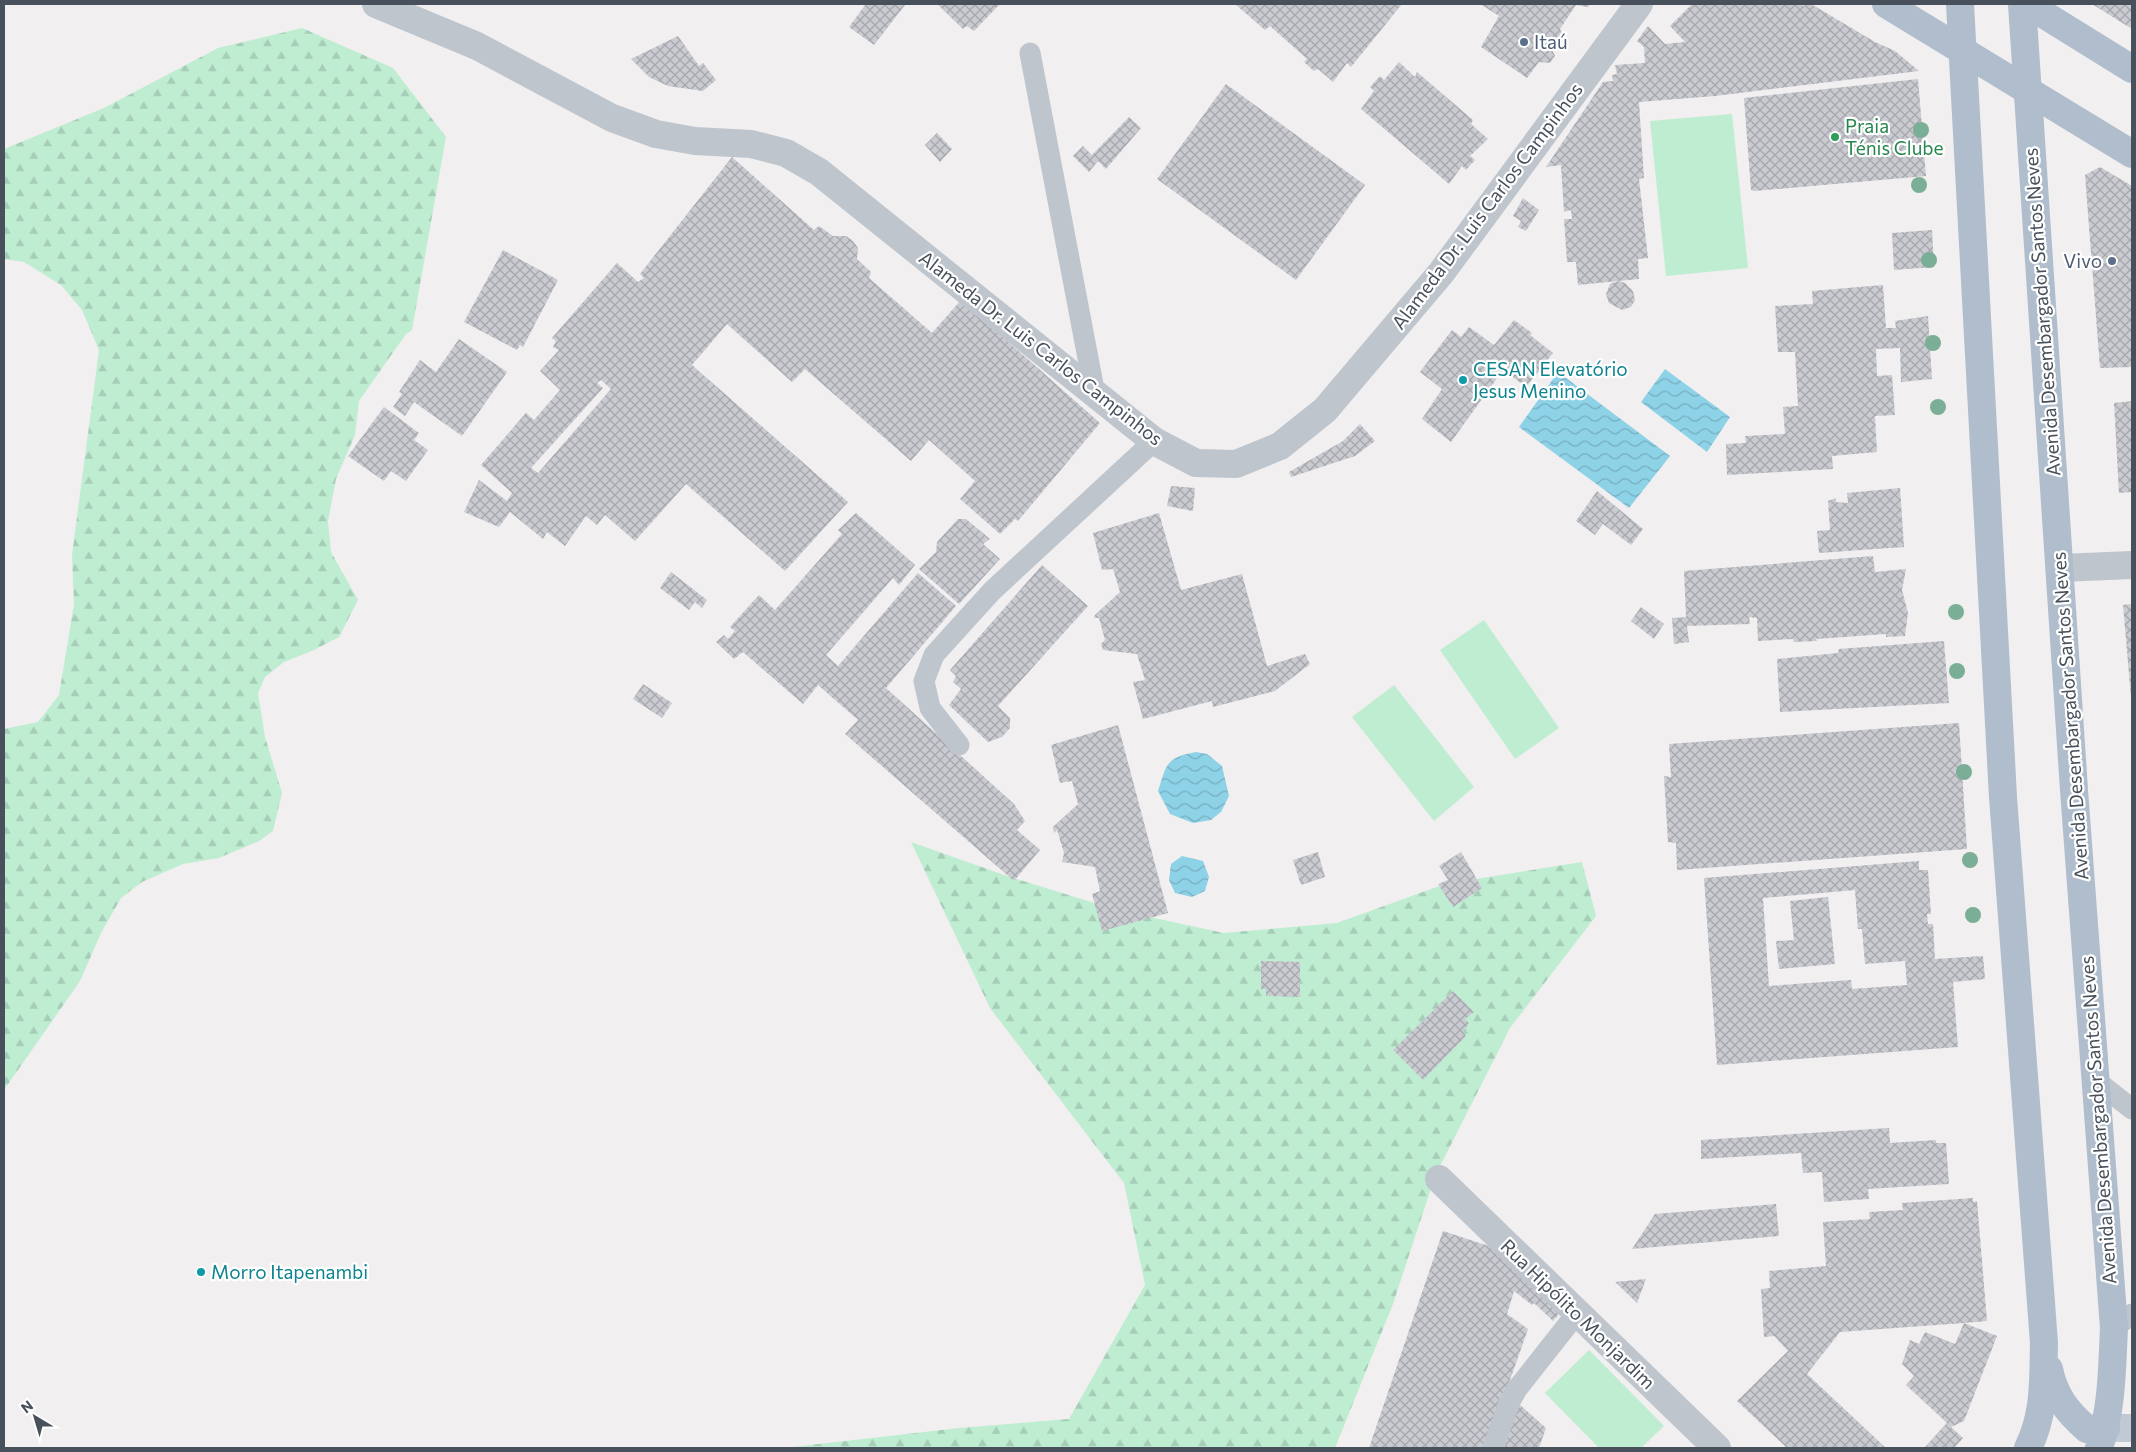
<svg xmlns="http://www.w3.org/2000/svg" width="2136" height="1452" font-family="Commissioner,sans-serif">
	<defs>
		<pattern id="forest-firs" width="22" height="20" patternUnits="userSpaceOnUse" patternTransform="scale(1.25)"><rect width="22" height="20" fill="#bfedd2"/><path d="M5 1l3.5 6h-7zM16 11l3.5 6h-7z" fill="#a6cdb7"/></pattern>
		<pattern id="water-waves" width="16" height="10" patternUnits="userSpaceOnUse" patternTransform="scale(1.25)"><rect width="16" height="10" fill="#8ed2e8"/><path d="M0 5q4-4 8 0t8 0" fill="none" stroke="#76adbf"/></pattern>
		<pattern id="building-cross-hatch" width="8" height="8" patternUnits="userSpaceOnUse" patternTransform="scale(1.25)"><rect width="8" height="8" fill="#c9cbd1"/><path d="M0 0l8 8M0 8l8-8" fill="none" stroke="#a5a7ad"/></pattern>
	</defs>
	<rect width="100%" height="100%" fill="#f1efef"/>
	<g fill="url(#forest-firs)">
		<path d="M302,28L393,68L446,137L412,330L406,334L359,401L355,435L336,479L328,521L331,552L358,600L339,637L314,650L284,662L265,677L258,693L265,737L282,793L273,831L259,841L219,858L183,864L142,882L121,898L101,933L80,981L4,1090V729L38,722L59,695L74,604L72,555L99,350L82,310L61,285L24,262L4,259V149L104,108L218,48Z"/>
		<path d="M911,842L1010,877L1117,910L1224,933L1337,923L1445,884L1582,862L1596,916L1510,1028L1435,1176L1393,1304L1335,1448H784L959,1428L1069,1419L1145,1285L1124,1183L990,1008Z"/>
	</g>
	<g fill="#bfedd2">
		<path d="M1732,114L1748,268L1666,276L1650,121Z"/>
		<path d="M1484,620L1559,728L1515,759L1440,650Z"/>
		<path d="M1394,685L1474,787L1434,821L1352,717Z"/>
		<path d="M1589,1350L1664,1426L1641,1448H1599L1545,1393Z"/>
	</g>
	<g fill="url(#water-waves)">
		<path d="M1665,369L1730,417L1707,452L1641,402Z"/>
		<path d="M1558,372L1670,456L1629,508L1519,427Z"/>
		<path d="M1196,752L1207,754L1222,766L1229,796L1221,812L1211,820L1193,823L1170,814L1158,791C1167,764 1165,758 1196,752Z"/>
		<path d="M1182,856L1203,861L1209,877L1205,891L1192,897L1175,893L1169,880L1171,864Z"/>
	</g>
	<g fill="url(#building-cross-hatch)" fill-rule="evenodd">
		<path d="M866,4L905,5L874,45L849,27Z"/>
		<path d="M937,4H1000L974,31L967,26L963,29Z"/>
		<path d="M1235,4H1402L1351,67L1347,63L1333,82L1318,69L1314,71L1304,62L1307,59L1270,26L1265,30Z"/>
		<path d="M1480,4H1590L1588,7L1576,5L1560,29L1566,41L1561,45L1549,43L1555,56L1550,63L1539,62L1527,78L1481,47L1499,16Z"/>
		<path d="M1692,4H1800L1804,6L1806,4H1811L1875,42L1895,51L1919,71L1715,96L1639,102L1644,178L1639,179L1648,258L1638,259L1639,279L1618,281L1625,283L1633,291L1635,300L1631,307L1622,310L1609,303L1606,294L1610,284L1618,281L1578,285L1576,262H1567L1564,219H1572L1571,210L1564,212L1561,165L1546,167L1603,82L1613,81L1612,75L1617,74L1615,65L1645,63L1644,47L1637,41L1648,26L1665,44L1685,42L1670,26Z"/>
		<path d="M2092,4H2132V29Z"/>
		<path d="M678,36L699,66L703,63L716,80L703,91L668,86L649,77L631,59Z"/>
		<path d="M1399,62L1415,77L1417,72L1473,120L1471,124L1488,139L1470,156L1475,160L1466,170L1462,166L1449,184L1361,109L1374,91L1370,87L1380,76L1384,80Z"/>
		<path d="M1918,79L1926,176L1754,191L1751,190L1744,98Z"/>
		<path d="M1226,84L1365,185L1296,280L1157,179Z"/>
		<path d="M1129,117L1141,128L1106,169L1098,161L1089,172L1073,156L1083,146L1092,155Z"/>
		<path d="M937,133L952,149L940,162L925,145Z"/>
		<path d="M732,157L814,230L819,226L833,236H846L853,241L858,248L857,259L871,272L869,278L932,333L961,300L1100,423L1018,521L1015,519L1000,534L960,499L975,481L929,440L911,461L805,369L792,382L727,324L692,365L848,502L785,571L686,484L635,541L605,515L597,525L586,516L565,546L547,532L543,539L510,512L499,527L464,512L479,480L507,501L512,493L481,465L526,413L534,420L560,390L540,371L559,350L553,347L556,341L552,338L617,263L638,282L644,278L640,274ZM601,380L611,389L538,473L531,468L603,388L597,383Z"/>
		<path d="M2100,167L2132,186V367L2100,368L2085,175Z"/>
		<path d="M1523,198L1539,210L1526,231L1518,227L1521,221L1513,216Z"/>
		<path d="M1932,230L1934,267L1894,270L1892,233Z"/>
		<path d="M503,250L558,280L523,347L520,345L517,350L464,322Z"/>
		<path d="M1883,285L1886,328H1896L1895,321L1928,316L1932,379L1901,382L1900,348L1876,349L1877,376L1892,375L1895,415L1875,416L1877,452L1832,456L1833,469L1727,475L1726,444L1746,443L1745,436L1785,434L1783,407L1798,406L1795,352H1778L1775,306L1813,304L1812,291Z"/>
		<path d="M1514,320L1532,333L1530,335L1553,353L1526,387L1503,370L1451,442L1422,419L1442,389L1420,372L1452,330L1461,337L1469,327L1494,345Z"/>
		<path d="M459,339L507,372L462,436L414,402L405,416L393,407L402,394L399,392L420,360L436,372Z"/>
		<path d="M2132,401V492L2119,493L2114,403Z"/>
		<path d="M384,407L419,433L414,440L428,450L406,481L391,471L384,481L348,456Z"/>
		<path d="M1360,424L1375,441L1355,456L1291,477L1289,472L1343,441Z"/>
		<path d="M1171,486L1195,488L1193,511L1167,506Z"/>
		<path d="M1900,488L1904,547L1819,553L1817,531L1830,530L1828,501L1836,498V502L1848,503L1847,493Z"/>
		<path d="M1597,491L1643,529L1631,545L1603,524L1595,535L1576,521Z"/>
		<path d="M856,513L915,565L899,585L893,578L826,655L838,666L918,573L956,606L886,688L1014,804L1025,821L1017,830L1040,850L1014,881L845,734L858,720L818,685L803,704L743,652L734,659L716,642L724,635L728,639L735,631L730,627L759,595L775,610L842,534L838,530Z"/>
		<path d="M1159,513L1181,590L1242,574L1267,666L1305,654L1310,664L1275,691L1213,707L1212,701L1143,719L1133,682L1145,680L1137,654L1103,650L1101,644L1105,640L1099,618H1094L1095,615L1120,592L1113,569L1102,570L1093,533Z"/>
		<path d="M958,519H966L990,539L983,544L1000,559L959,604L919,569L936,552L937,542Z"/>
		<path d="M1873,556L1875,572L1906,569L1902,590L1908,613L1905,636L1886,637V634L1816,639L1817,641L1794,642L1793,639L1758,641L1757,618L1749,617L1750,624L1687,626L1689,642L1674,644L1672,618L1686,617L1684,571Z"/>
		<path d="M1042,565L1088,606L998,706L1010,718V728L1002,737L988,742L949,705L961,689L953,682L956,676L950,670Z"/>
		<path d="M671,572L707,600L702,608L695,602L689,610L660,588Z"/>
		<path d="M2132,604V697H2131L2123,605Z"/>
		<path d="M1641,607L1664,624L1654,639L1631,621Z"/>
		<path d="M1944,641L1949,703L1780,712L1777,659L1838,653L1839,649Z"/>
		<path d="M643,684L672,703L662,718L633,699Z"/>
		<path d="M1959,723L1967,849L1677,870L1676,843L1668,842L1664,776L1671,777L1669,744Z"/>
		<path d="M1118,725L1168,913L1102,931L1092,894L1100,891L1095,867L1062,862L1064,853L1057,830L1054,833L1053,827L1078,804L1072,781L1060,783L1051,745Z"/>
		<path d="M1318,852L1325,877L1301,885L1293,860Z"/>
		<path d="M1461,852L1482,888L1453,907L1438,884L1448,880L1439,866Z"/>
		<path d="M1919,861V870H1928L1931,914H1927L1928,924H1933L1935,959L1983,956L1985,979L1953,982L1958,1047L1717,1065L1704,878ZM1855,890L1858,929H1862L1865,964L1905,961L1907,985L1852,989L1851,980L1769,986L1763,898Z"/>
		<path d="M1828,897L1835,964L1779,969L1776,941L1794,940L1790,901Z"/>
		<path d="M1261,961L1300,962V997L1266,996V989H1261Z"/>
		<path d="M1453,991L1474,1012L1465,1019L1469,1023L1463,1032L1466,1036L1423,1080L1393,1050Z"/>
		<path d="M1889,1128L1890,1143L1936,1140V1143H1946L1949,1184L1868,1189L1869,1199L1824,1202L1822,1172L1803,1173L1801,1153L1701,1159V1140Z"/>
		<path d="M1973,1198V1202L1977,1201L1987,1321L1964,1323L1997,1336L1964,1421L1951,1427L1963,1438L1954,1448H1924L1947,1423L1906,1385L1914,1376L1902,1364L1910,1340L1919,1344L1925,1332L1955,1344L1964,1323L1840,1332L1807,1374L1886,1448H1787L1737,1401L1788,1351L1774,1336L1764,1337L1761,1289L1770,1288L1769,1271L1826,1266L1823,1222L1870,1219L1869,1212L1903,1210L1902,1203Z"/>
		<path d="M1776,1204L1779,1236L1632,1249L1655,1214Z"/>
		<path d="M1443,1231L1513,1254L1567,1305L1553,1321L1534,1303L1532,1305L1514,1291L1507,1314L1528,1329L1486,1448H1369Z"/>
		<path d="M1646,1279L1637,1303L1615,1282Z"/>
		<path d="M1519,1404L1546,1428L1539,1448H1504Z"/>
	</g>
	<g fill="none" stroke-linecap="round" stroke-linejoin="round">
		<g stroke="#bec5cd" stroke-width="21">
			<path d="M1030,53L1095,395"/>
			<path d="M959,745L930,708L924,681L934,655L992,591L1154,441"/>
			<path d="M2095,1080L2132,1109"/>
			<path d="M2114,1328L2132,1314"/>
			<path d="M1493,1448L1509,1403L1517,1389L1577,1313"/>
		</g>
		<g stroke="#bec5cd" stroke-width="28">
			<path d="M376,4L477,46L612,118L656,134L695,141L751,144L786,153L819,172L1154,441L1196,463L1236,464L1280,446L1325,410L1441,273L1639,4"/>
			<path d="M2060,568L2132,565"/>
			<path d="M1439,1179L1717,1448"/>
		</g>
		<path stroke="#c0c9d5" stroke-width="28" d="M2106,1428H2132"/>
		<g stroke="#afbdcc" stroke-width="28">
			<path d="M1886,4L2132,154"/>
			<path d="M1960,4L2003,797L2044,1343C2043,1381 2045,1414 2028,1448"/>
			<path d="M2022,4L2074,790L2114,1328C2112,1369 2112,1409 2099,1448"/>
			<path d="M2027,4L2132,69"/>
			<path d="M2049,1369C2054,1395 2067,1412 2087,1429L2106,1428"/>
		</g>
	</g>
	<g fill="#7bae96">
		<circle cx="1921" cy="130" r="8"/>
		<circle cx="1919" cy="185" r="8"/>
		<circle cx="1929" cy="260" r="8"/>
		<circle cx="1933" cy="343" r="8"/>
		<circle cx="1938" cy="407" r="8"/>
		<circle cx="1956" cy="612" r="8"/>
		<circle cx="1957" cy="671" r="8"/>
		<circle cx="1964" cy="772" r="8"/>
		<circle cx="1970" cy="860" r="8"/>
		<circle cx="1973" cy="915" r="8"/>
	</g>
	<g fill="#5c6f8a" stroke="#fff" stroke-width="2">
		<circle cx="1524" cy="42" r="5"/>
		<circle cx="2112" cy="261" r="5"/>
	</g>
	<circle fill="#2e9e5b" stroke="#fff" stroke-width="2" cx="1835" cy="137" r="5"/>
	<g fill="#0f9aa8" stroke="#fff" stroke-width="2">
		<circle cx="1463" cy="380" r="5"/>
		<circle cx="201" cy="1272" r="5"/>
	</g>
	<g text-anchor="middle" stroke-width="4.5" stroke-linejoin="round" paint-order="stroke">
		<g font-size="19" fill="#4e5e75" stroke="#fff" text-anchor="start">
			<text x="1534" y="49">Itaú</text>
			<text x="2102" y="268" text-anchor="end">Vivo</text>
		</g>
		<g font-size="19" fill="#27864d" stroke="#fff" text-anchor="start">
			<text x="1845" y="133">Praia<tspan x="1845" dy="22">Ténis Clube</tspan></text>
		</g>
		<g font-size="19" fill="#48515b" stroke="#fff">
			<text transform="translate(1487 206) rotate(-53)" y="7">Alameda Dr. Luis Carlos Campinhos</text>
			<text transform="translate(2042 312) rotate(-94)" y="7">Avenida Desembargador Santos Neves</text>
			<text transform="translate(1041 348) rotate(38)" y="7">Alameda Dr. Luis Carlos Campinhos</text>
			<text transform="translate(2070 716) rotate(-94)" y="7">Avenida Desembargador Santos Neves</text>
			<text transform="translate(2098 1120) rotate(-94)" y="7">Avenida Desembargador Santos Neves</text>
			<text transform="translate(1578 1314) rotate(44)" y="7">Rua Hipólito Monjardim</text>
		</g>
		<g font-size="19" fill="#0d838f" stroke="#fff" text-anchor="start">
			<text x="1473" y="376">CESAN Elevatório<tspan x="1473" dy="22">Jesus Menino</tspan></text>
			<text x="211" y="1279">Morro Itapenambi</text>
		</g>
	</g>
	<rect width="2136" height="1452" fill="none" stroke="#48515b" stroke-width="10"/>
	<g transform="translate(35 1417) rotate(322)" stroke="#ffffff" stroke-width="4" paint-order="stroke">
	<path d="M0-4L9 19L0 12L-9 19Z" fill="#48515b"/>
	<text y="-8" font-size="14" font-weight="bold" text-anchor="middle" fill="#48515b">N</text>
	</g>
</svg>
